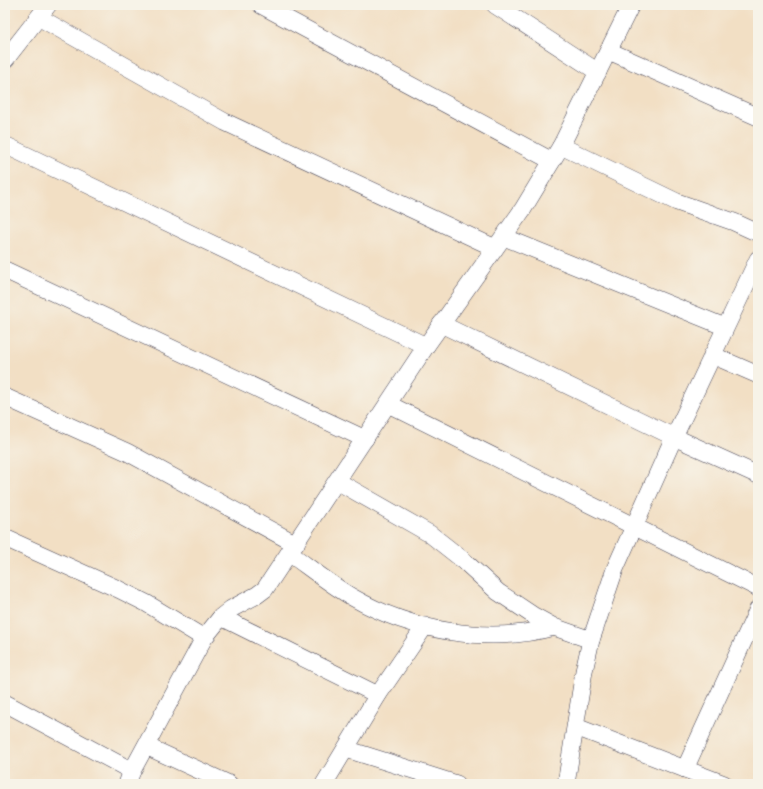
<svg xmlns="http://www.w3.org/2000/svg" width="763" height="789" font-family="'Shantell Sans',sans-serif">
	<rect width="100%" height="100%" fill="#f7f3e8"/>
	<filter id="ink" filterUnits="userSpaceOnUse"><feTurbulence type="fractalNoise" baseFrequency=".025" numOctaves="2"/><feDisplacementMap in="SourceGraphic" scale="8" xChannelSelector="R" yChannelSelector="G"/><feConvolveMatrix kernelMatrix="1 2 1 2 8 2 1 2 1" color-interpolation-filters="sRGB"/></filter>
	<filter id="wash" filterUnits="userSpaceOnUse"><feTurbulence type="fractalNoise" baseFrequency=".012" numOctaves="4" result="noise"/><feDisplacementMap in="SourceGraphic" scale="16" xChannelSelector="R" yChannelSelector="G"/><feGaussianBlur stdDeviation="0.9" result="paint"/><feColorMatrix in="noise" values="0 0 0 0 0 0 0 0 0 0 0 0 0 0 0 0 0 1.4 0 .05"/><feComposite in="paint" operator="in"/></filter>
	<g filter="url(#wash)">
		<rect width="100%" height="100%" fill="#f2dfc4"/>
	</g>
	<g filter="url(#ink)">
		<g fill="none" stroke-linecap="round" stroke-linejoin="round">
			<defs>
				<g id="minor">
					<path d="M261,5L552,161"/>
					<path d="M495,5L598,72"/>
					<path d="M40,18L225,122L495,248"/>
					<path d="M609,51L758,117"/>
					<path d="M5,60L48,5"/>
					<path d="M5,145L426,346"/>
					<path d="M561,146L677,202L734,222L758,233"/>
					<path d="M504,237L725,327"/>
					<path d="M5,270L365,439"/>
					<path d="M441,324L674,437L758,475"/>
					<path d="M712,355L758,375"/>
					<path d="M5,397L127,452L296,544"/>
					<path d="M388,404L758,588"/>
					<path d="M337,481L430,534L463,560L498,592L534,616L554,627L591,640"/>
					<path d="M5,538L118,589L146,603L204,638"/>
					<path d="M289,553C310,568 330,584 352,597C411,631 487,645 554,627"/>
					<path d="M221,617L378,695"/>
					<path d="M5,703L132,771L127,784"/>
					<path d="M576,727L724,784"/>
					<path d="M146,746L229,784"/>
					<path d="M346,749L457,784"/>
					<path d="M685,769L758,609"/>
					<path d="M132,771L204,638L221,617L231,609L257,595L265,589L426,346L523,209L561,146L631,5"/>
					<path d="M324,784L378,695L425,626"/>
					<path d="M566,784L584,671L591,640L615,569L674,437L758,259"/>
				</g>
			</defs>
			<use href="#minor" stroke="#413e50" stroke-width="18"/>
			<use href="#minor" stroke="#fff" stroke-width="17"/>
		</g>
	</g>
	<rect width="763" height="789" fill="none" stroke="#f7f3e8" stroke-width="20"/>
</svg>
